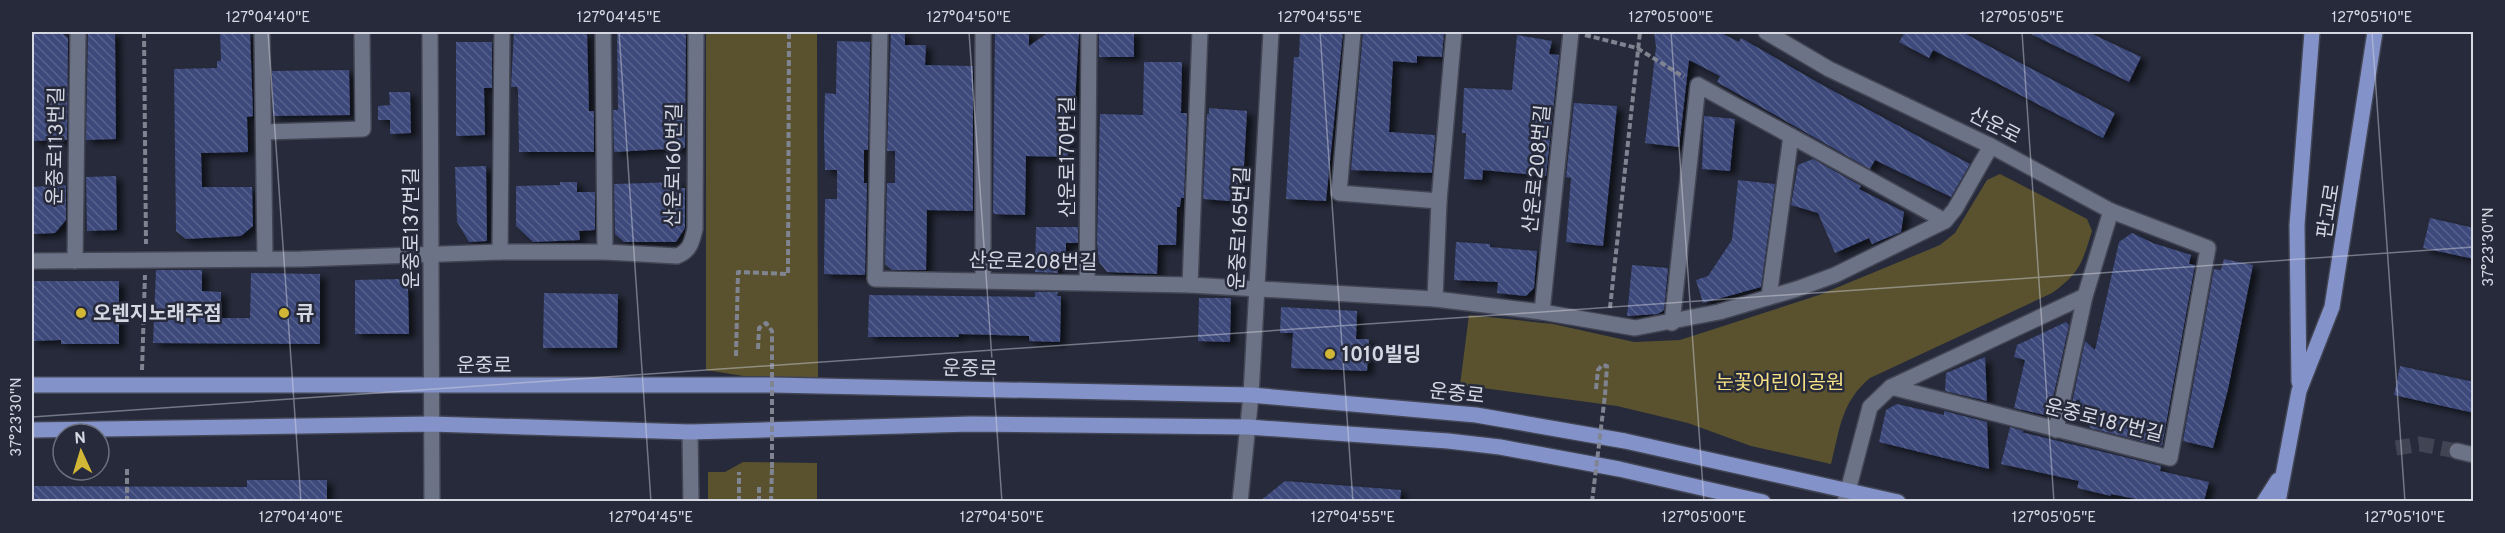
<svg xmlns="http://www.w3.org/2000/svg" width="2505" height="533" font-family="Overpass,'Noto Sans KR',sans-serif">
	<defs>
		<pattern id="building-back-hatch" width="6" height="6" patternUnits="userSpaceOnUse" patternTransform="scale(1.5)"><rect width="6" height="6" fill="#3c487a"/><path d="M-1 5l2 2M0 0l6 6M5-1l2 2" fill="none" stroke="#57628d"/></pattern>
		<filter id="shadow"><feDropShadow dx="6" dy="4" stdDeviation="3" flood-color="#0009"/></filter>
	</defs>
	<rect width="100%" height="100%" fill="#262a3a"/>
	<g fill="#5a522e">
		<path d="M706,32H817L818,380L762,379L706,370Z"/>
		<path d="M2000,174L2087,219L2092,231C2082,263 2080,273 2052,293L1870,378C1841,402 1840,429 1831,464L1751,446L1688,423L1617,406L1460,385L1469,315L1553,324L1634,342L1680,340L1819,295L1940,245L1955,233L1987,180Z"/>
		<path d="M743,462L817,463V501H708V472H725Z"/>
	</g>
	<g fill="url(#building-back-hatch)" filter="url(#shadow)">
		<path d="M33,32H61L68,38L67,140L32,141V97H34Z"/>
		<path d="M88,32H115L116,139L86,140Z"/>
		<path d="M220,32H250L253,116L247,117L248,152L201,153L202,187H252L253,226L241,236L186,239L176,231L174,69L217,68V61H221Z"/>
		<path d="M514,32H587L589,111H594V152H519L518,91L517,87H511Z"/>
		<path d="M617,32H686L685,148L614,152L613,110H618Z"/>
		<path d="M891,32H905V45H926L925,65L973,66V211L927,210L926,270H892L885,264L887,183H895V151H887Z"/>
		<path d="M995,32H1029V46L1049,32H1079L1075,102H1069L1068,157L1026,156L1025,215L994,214L993,212Z"/>
		<rect x="1099" y="32" width="35" height="25"/>
		<path d="M1300,32H1343L1326,201L1286,199L1294,57H1299Z"/>
		<path d="M1363,32H1444L1442,57L1417,56V63L1393,61L1389,132L1435,135L1432,173L1351,170Z"/>
		<path d="M1654,32H1719L1739,42L1741,38L1824,86L1970,164L1951,197L1875,160L1870,169L1717,82L1720,76L1689,60L1679,147L1645,143L1656,47Z"/>
		<path d="M1905,32H1962L2115,113L2103,138L1933,50L1929,58L1899,42Z"/>
		<path d="M2027,32H2088L2141,57L2129,82Z"/>
		<path d="M1517,35L1552,41L1549,54L1559,55L1546,176L1483,170L1482,180L1464,179L1466,133H1462L1464,88L1512,90Z"/>
		<path d="M837,41L870,42L868,150H864V183H867L865,275L824,274L825,199H837V170H825L824,136L825,93L836,94Z"/>
		<path d="M456,42H492V88H484L485,135L456,136Z"/>
		<path d="M1144,62H1182L1181,113H1187L1184,198H1181L1180,207H1177L1176,245H1158L1157,274L1107,272L1099,262L1097,243L1100,114L1143,115Z"/>
		<path d="M349,70L350,115L273,116L272,71Z"/>
		<path d="M389,92H410L411,133L390,134V120H378V106L390,105Z"/>
		<path d="M1574,103L1617,106L1603,246L1566,242L1571,178L1566,177Z"/>
		<path d="M1209,108L1247,111L1242,202L1203,199L1207,114H1209Z"/>
		<path d="M1704,116L1735,119L1730,171L1702,169Z"/>
		<path d="M1813,159L1861,186L1859,189L1904,212L1901,232L1872,244L1869,238L1835,253L1818,213L1791,205L1798,165Z"/>
		<path d="M486,166L487,241L469,242L457,222L455,167Z"/>
		<path d="M116,176L117,230L87,231L86,177Z"/>
		<path d="M1738,180L1775,184L1761,287L1703,303L1696,280L1708,276L1732,240Z"/>
		<path d="M560,182H577V192H595V230L579,231L580,240L533,242L516,226V186L560,185Z"/>
		<path d="M679,182V188H685V228L676,242H624L615,234L614,184Z"/>
		<path d="M66,185V220L55,233L32,234V187Z"/>
		<path d="M2430,218L2474,228V259L2423,248Z"/>
		<path d="M1036,227H1078V243H1066V253H1058V273L1035,272Z"/>
		<path d="M2132,233L2153,243L2191,255L2189,264L2195,265L2162,446L2090,428L2079,399L2072,403L2085,341L2095,350L2119,242Z"/>
		<path d="M1456,242L1490,244V247L1537,251L1534,288L1526,296L1497,293L1498,282L1454,280Z"/>
		<path d="M2224,259L2253,265L2228,389L2213,448L2183,441L2214,269L2221,270Z"/>
		<path d="M1632,265L1668,268L1664,310L1658,314L1627,316Z"/>
		<path d="M156,270H202V291L221,292V318H250L251,273L320,274V344L153,343Z"/>
		<path d="M399,279L408,289L409,334H355V280Z"/>
		<path d="M32,281H119V344H61V340L32,341Z"/>
		<path d="M1035,292H1058L1057,296H1061L1060,342L1029,341V336L959,334V337H868L869,295L1035,297Z"/>
		<path d="M544,293L618,294L617,348H543Z"/>
		<path d="M1199,298H1231L1230,342L1198,341Z"/>
		<path d="M1281,307L1357,311L1356,339H1369L1367,371L1291,368L1293,333H1280Z"/>
		<path d="M2066,322L2069,325L2049,416L2014,408L2025,360L2014,357L2017,345Z"/>
		<path d="M1985,357L1987,401L1945,391L1946,373Z"/>
		<path d="M2400,366L2474,382V413L2394,395Z"/>
		<path d="M1897,404L1944,415V411L1987,422L1989,469L1879,442L1886,410Z"/>
		<path d="M2010,427L2024,431L2021,432L2161,466L2160,471L2209,482L2204,501H2146L2111,494V496L2077,488L2079,481L2001,464Z"/>
		<path d="M247,480H327V501H32V486L247,487Z"/>
		<path d="M1285,481L1401,490L1400,501H1260Z"/>
	</g>
	<g fill="none" stroke-linecap="round" stroke-linejoin="round">
		<path stroke="#404453" stroke-width="15" stroke-dasharray="15 8" stroke-linecap="butt" d="M2396,448L2420,444L2457,451"/>
		<defs>
			<g id="minor">
				<path d="M262,32L265,259"/>
				<path d="M430,32L432,502"/>
				<path d="M502,32L500,252H605L677,256C690,251 692,242 695,229L696,32"/>
				<path d="M603,32L605,252"/>
				<path d="M880,32L875,279L1190,285L1435,299L1542,312L1635,328L1719,312L1797,289L1835,275L1945,221L1955,209L1991,146"/>
				<path d="M1353,32L1339,193L1439,201"/>
				<path d="M1766,32L1829,69L1991,146L2111,211L2208,248L2170,458L1891,387L1870,407L1845,502"/>
				<path d="M264,132L363,129L362,32"/>
				<path d="M1791,136L1945,221"/>
				<path d="M32,261L301,259L500,252"/>
				<path d="M75,261L78,32"/>
				<path d="M983,280V32"/>
				<path d="M1087,282L1089,32"/>
				<path d="M1190,285L1200,32"/>
				<path d="M1435,299L1439,201L1454,32"/>
				<path d="M1542,312L1571,32"/>
				<path d="M1672,323L1698,85L1791,136L1769,297"/>
				<path d="M1891,387L2085,296L2111,211"/>
				<path d="M2056,430L2085,296"/>
				<path d="M690,432L691,502"/>
				<path d="M2457,451L2474,455"/>
				<path d="M1240,502L1251,395L1271,32"/>
			</g>
			<g id="major">
				<path d="M2299,382L2297,225L2312,32"/>
				<path d="M32,385H772L1251,395L1476,415L1625,441L1898,502"/>
				<path d="M32,430L431,424L690,432L971,424L1248,427L1448,441L1500,447L1619,469L1763,502"/>
				<path d="M2264,502L2278,480"/>
				<path d="M2278,502L2299,391L2332,307L2375,32"/>
			</g>
		</defs>
		<use href="#minor" stroke="#424553" stroke-width="18"/>
		<use href="#major" stroke="#424553" stroke-width="18"/>
		<g stroke="#808491" stroke-width="4" stroke-dasharray="6 3" stroke-linecap="butt">
			<path d="M144,32L146,244"/>
			<path d="M1585,35L1637,48L1684,77"/>
			<path d="M1610,308L1640,32"/>
			<path d="M758,349L759,328L766,323L772,331V358"/>
			<path d="M736,356L738,272L788,274L789,32"/>
			<path d="M142,370L145,275"/>
			<path d="M1596,389L1598,370L1602,365L1607,366L1605,395"/>
			<path d="M127,502V469"/>
			<path d="M739,502V472"/>
			<path d="M759,502V486"/>
			<path d="M771,502L772,468"/>
		</g>
		<use href="#minor" stroke="#6d7386" stroke-width="15"/>
		<use href="#major" stroke="#8492ca" stroke-width="15"/>
		<g stroke="#808491" stroke-width="4" stroke-dasharray="6 3" stroke-linecap="butt">
			<path d="M772,468V358"/>
			<path d="M1592,502L1605,395"/>
		</g>
	</g>
	<path fill="none" stroke="#d5d8e3" stroke-width="1.5" stroke-opacity="0.45" d="M268,32L301,502M619,32L651,502M969,32L1002,502M1320,32L1353,502M1671,32L1704,502M2022,32L2054,502M2372,32L2405,502M32,417L2474,247"/>
	<g fill="#d2b736" stroke="#262a3a" stroke-width="2">
		<circle cx="81" cy="313" r="6"/>
		<circle cx="284" cy="313" r="6"/>
		<circle cx="1330" cy="354" r="6"/>
	</g>
	<g text-anchor="middle" stroke-width="5" stroke-linejoin="round" paint-order="stroke">
		<g font-size="20" fill="#d5d8e3" stroke="#262a3a">
			<text transform="translate(1995 125) rotate(27)" y="7">산운로</text>
			<text transform="translate(55 146) rotate(-89)" y="7">운중로113번길</text>
			<text transform="translate(1067 157) rotate(-90)" y="7">산운로170번길</text>
			<text transform="translate(673 165) rotate(-89)" y="7">산운로160번길</text>
			<text transform="translate(1536 169) rotate(-84)" y="7">산운로208번길</text>
			<text transform="translate(2328 211) rotate(-81)" y="7">판교로</text>
			<text transform="translate(411 228) rotate(-90)" y="7">운중로137번길</text>
			<text transform="translate(1239 228) rotate(-87)" y="7">운중로165번길</text>
			<text transform="translate(1033 261) rotate(1)" y="7">산운로208번길</text>
			<text x="484" y="372">운중로</text>
			<text transform="translate(970 368) rotate(1)" y="7">운중로</text>
			<text transform="translate(1457 393) rotate(6)" y="7">운중로</text>
			<text transform="translate(2104 420) rotate(14)" y="7">운중로187번길</text>
		</g>
		<g font-size="20" font-weight="bold" fill="#d5d8e3" stroke="#262a3a" text-anchor="start">
			<text x="93" y="320">오렌지노래주점</text>
			<text x="296" y="320">큐</text>
			<text x="1342" y="361">1010빌딩</text>
		</g>
		<g font-size="20" fill="#f7e285" stroke="#262a3a">
			<text x="1780" y="389">눈꽃어린이공원</text>
		</g>
	</g>
	<rect width="2505" height="533" fill="none" stroke="#262a3a" stroke-width="66"/>
	<g transform="translate(81 452) rotate(356)"><circle r="28" fill="#262a3a" stroke="#6c707e" stroke-width="1.5"/>
	<path d="M0-4.5L10 22L0 15L-10 22Z" fill="#d2b736"/>
	<text y="-9" font-size="16" font-weight="bold" text-anchor="middle" fill="#d5d8e3">N</text>
	</g>
	<rect x="33" y="33" width="2439" height="467" fill="none" stroke="#d5d8e3" stroke-width="2"/>
	<g font-size="15" text-anchor="middle" fill="#d5d8e3">
		<text x="268" y="22">127°04'40"E</text>
		<text x="619" y="22">127°04'45"E</text>
		<text x="969" y="22">127°04'50"E</text>
		<text x="1320" y="22">127°04'55"E</text>
		<text x="1671" y="22">127°05'00"E</text>
		<text x="2022" y="22">127°05'05"E</text>
		<text x="2372" y="22">127°05'10"E</text>
		<text transform="translate(2488 247) rotate(-90)" y="5">37°23'30"N</text>
		<text transform="translate(16 417) rotate(-90)" y="5">37°23'30"N</text>
		<text x="301" y="522">127°04'40"E</text>
		<text x="651" y="522">127°04'45"E</text>
		<text x="1002" y="522">127°04'50"E</text>
		<text x="1353" y="522">127°04'55"E</text>
		<text x="1704" y="522">127°05'00"E</text>
		<text x="2054" y="522">127°05'05"E</text>
		<text x="2405" y="522">127°05'10"E</text>
	</g>
</svg>
